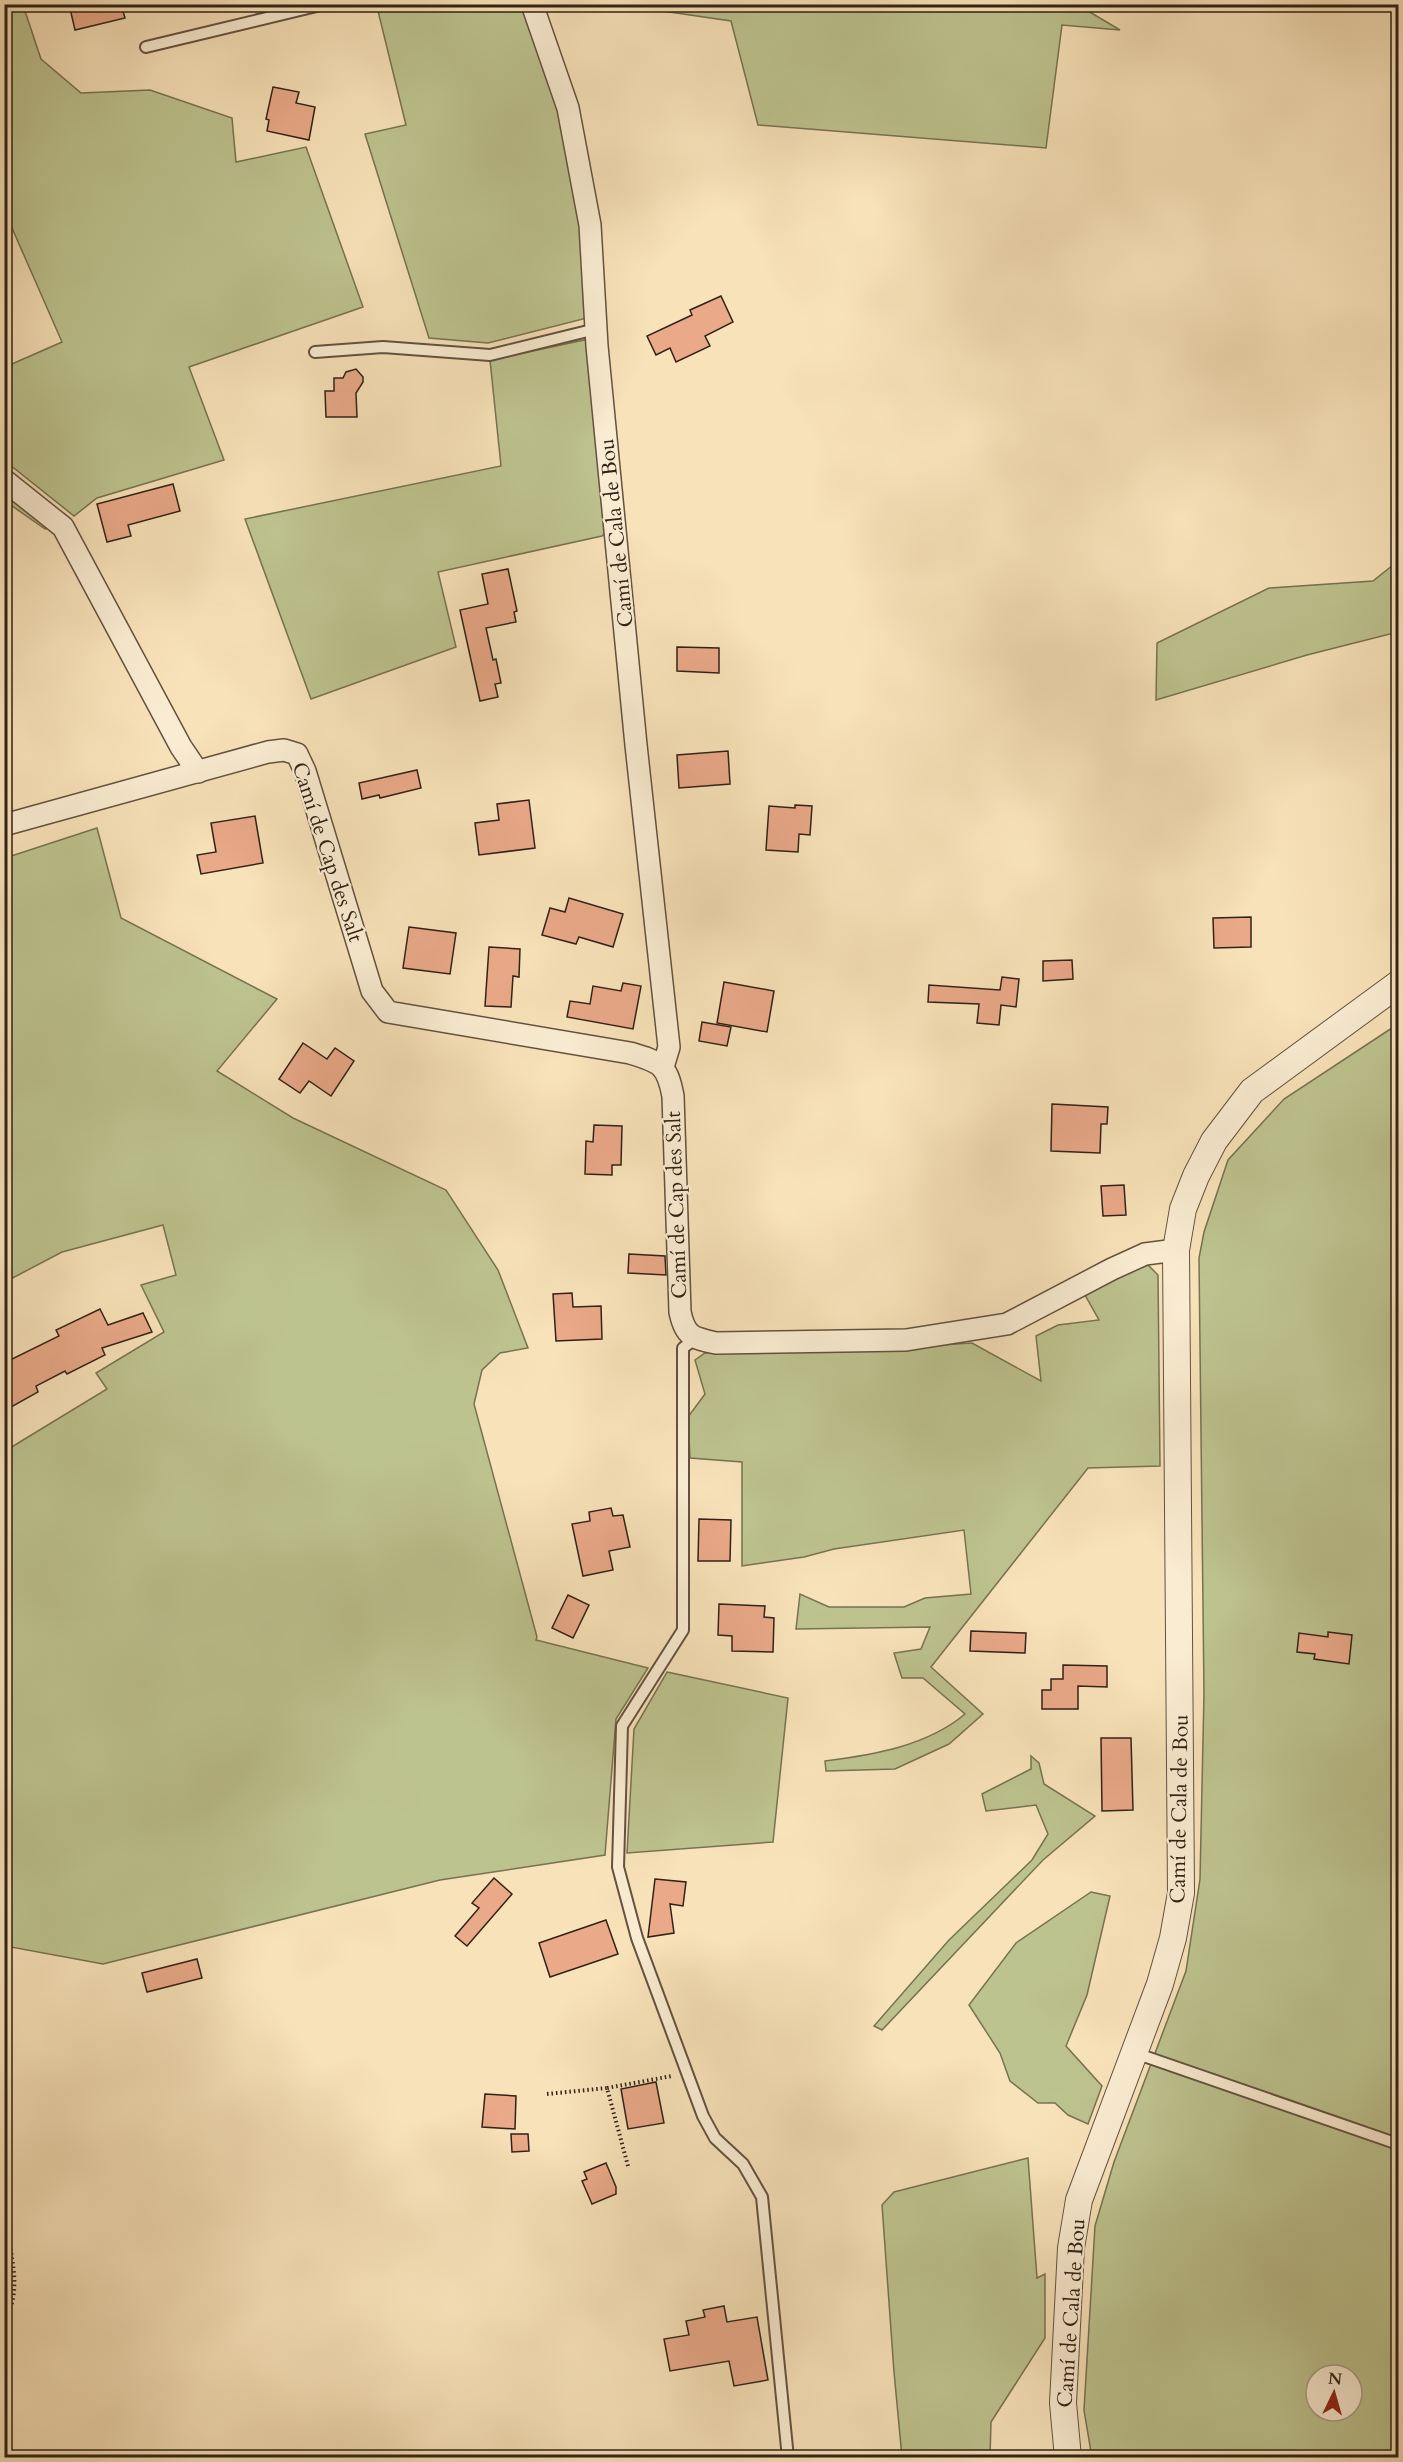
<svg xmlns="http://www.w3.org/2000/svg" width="1403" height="2462" font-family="Cardo,serif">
	<rect width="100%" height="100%" fill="#f8e2b9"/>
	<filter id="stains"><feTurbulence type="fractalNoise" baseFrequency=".00333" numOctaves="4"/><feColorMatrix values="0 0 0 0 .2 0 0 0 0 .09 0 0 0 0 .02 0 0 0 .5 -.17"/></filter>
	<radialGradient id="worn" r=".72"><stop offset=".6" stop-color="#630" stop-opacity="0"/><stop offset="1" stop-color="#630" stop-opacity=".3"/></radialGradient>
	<g fill="#bdc38f" stroke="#777252" stroke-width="1.5" fill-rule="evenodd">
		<path d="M5,4L23,5L41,59L81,93L150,90L232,118L236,162L306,147L363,307L189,367L224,460L97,498L74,516L5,461V367L62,342L5,212Z"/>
		<path d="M380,4L524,5L559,107L580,219L587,318L488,343L429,338L365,134L406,125L377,7Z"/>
		<path d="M621,5H1078L1120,30L1062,25L1046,148L758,125L731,21Z"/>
		<path d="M589,339L605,533L602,536L438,572L456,647L311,699L245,519L501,466L490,360Z"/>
		<path d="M4,488L52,527L45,529L5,501Z"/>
		<path d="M1398,561V632L1307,655L1156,700L1157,643L1269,588L1373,581Z"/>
		<path d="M97,828L121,918L277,999L217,1071L293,1118L446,1190L498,1270L528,1348L500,1353L482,1370L474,1404L537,1637L536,1640L648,1668L616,1719L605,1855L440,1880L103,1964L5,1946V1451L107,1389L96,1373L164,1332L141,1285L176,1275L163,1225L62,1252L5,1282V858Z"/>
		<path d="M1398,1024V2457L1092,2458L1084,2410L1095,2226L1114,2162L1186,1971L1200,1879L1204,1694L1199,1258L1204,1232L1228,1160L1284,1099ZM1316,2375H1352V2411H1316Z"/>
		<path d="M1148,1265L1158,1275L1160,1466L1088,1468L931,1667L983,1714L949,1744L895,1769L826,1771L825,1761C873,1755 927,1746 965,1714L923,1678H902L894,1653L921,1649L930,1627L796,1629L800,1594L829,1607H904L925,1598L971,1594L964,1530L834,1549L804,1557L742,1566V1462L690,1458L688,1417L705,1394L695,1360L705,1353L766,1347H910L972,1343L1041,1381L1036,1336L1058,1325L1099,1320L1085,1295L1126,1272Z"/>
		<path d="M667,1672L788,1698L773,1842L627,1853L634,1729Z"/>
		<path d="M1031,1756L1039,1763L1044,1784L1095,1816L1043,1860L882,2030L874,2026L949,1940L1032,1860L1048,1834L1036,1805L986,1811L982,1794L1031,1769Z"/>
		<path d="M1091,1892L1110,1896L1087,1995L1066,2046L1102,2086L1088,2124L1068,2115L1055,2103H1038L1010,2081L1000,2053L969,2005L1016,1943Z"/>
		<path d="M1028,2158L1037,2278L1045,2274V2338L991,2422L990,2457H902L894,2372L882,2205L894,2192Z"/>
	</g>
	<g fill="#eaa989" stroke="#312216" stroke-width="1.5">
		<path d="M69,4H121L125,18L75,30Z"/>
		<path d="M273,87L299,92L296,103L315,107L309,140L267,131L269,120L266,119Z"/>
		<path d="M721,296L733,322L705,336L710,346L676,362L670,348L656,355L647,336L692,315L690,310Z"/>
		<path d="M356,369L363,377V382L356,393L357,417H326L325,391H334V378H343L346,372Z"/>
		<path d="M173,484L180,511L128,525L131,536L107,542L97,504Z"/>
		<path d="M508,569L517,611L514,612L516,622L486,628L493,660L496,659L501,683L495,684L498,697L480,701L460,610L488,604L482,574Z"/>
		<path d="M677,647L719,648V673L677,671Z"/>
		<path d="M728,751L730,784L679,788L677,755Z"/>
		<path d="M417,770L421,788L380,798L379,795L362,799L359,783Z"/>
		<path d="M529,800L535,848L479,855L475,823L499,820L497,804Z"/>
		<path d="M795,805L812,806L810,835L799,834L798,852L766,850L769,806L795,808Z"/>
		<path d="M255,816L263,863L201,874L197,855L216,852L211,823Z"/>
		<path d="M569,898L623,914L613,947L579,937L576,944L542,935L550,908L565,912Z"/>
		<path d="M1251,917V947L1214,948L1213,918Z"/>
		<path d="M409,927L456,933L450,974L403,968Z"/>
		<path d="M489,947L520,949L519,977L513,976L511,1007L485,1006Z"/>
		<path d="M1072,960L1073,979L1043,981V961Z"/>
		<path d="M1002,977L1019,979L1016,1007L1001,1005L999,1025L977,1023L979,1004L928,1002L929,985L1000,990Z"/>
		<path d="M724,982L774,991L767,1032L717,1023Z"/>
		<path d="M623,983L641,986L633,1029L567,1017L570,1001L590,1004L593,986L621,991Z"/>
		<path d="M702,1022L731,1027L727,1046L699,1041Z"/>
		<path d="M303,1043L327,1059L335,1048L354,1061L331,1096L309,1081L300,1093L279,1079Z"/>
		<path d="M1052,1104L1108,1107L1107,1124H1101L1100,1153L1051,1151Z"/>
		<path d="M594,1125L622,1126L621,1165H612V1175L585,1174L586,1141L593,1142Z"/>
		<path d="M1124,1185L1126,1215L1103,1216L1101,1186Z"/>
		<path d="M629,1254L665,1256L666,1275L628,1273Z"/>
		<path d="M572,1293L573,1307L601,1306L602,1339L556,1341L553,1294Z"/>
		<path d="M100,1309L108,1325L143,1313L152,1332L102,1348L105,1355L67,1374L65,1371L36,1386L38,1392L4,1411V1363L59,1336L56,1330Z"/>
		<path d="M611,1508L613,1516L623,1515L630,1547L609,1551L613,1570L583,1576L572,1524L590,1521L589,1512Z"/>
		<path d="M699,1519L731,1520L730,1561H698Z"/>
		<path d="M568,1595L589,1605L573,1638L552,1628Z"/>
		<path d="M719,1604L765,1606L764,1617L774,1618L773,1652L732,1651V1636L718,1635Z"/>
		<path d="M971,1631L1026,1633L1025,1653L970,1651Z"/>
		<path d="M1328,1632L1352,1635L1349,1664L1314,1659L1315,1654L1297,1652L1299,1633L1328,1637Z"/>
		<path d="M1063,1665L1107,1666V1687L1078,1686V1709H1042V1690H1051V1679H1063Z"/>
		<path d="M1101,1738H1131L1133,1810L1102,1811Z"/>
		<path d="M494,1878L512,1894L467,1946L455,1936L479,1908L472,1903Z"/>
		<path d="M655,1879L686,1882L683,1906L670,1904L674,1933L648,1937Z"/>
		<path d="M606,1920L618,1954L550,1977L539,1943Z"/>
		<path d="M197,1959L202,1978L147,1992L142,1973Z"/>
		<path d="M656,2082L664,2123L628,2129L621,2089Z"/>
		<path d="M485,2094L516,2096L515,2129L482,2127Z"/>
		<path d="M511,2134H528L529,2151L512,2152Z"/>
		<path d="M606,2163L616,2187V2194L592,2204L582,2181L587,2179L584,2172Z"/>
		<path d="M724,2306L727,2322L757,2317L768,2380L734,2386L729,2361L670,2371L664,2339L689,2335L686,2321L705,2317L703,2310Z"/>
	</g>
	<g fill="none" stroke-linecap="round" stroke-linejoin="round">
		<defs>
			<g id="service">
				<path d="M146,47L325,4"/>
				<path d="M315,352L383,347L490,355L596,329"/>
				<path d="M695,1339L683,1348V1630L622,1726L618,1867L637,1938L703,2116L715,2138L743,2164L762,2197L788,2458"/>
				<path d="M1135,2053L1398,2144"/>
			</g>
			<g id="minor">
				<path d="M532,4L568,108L590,225L597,346L636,745L669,1047L663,1067"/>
				<path d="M4,480L63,527L181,747L198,772"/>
				<path d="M4,825L268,752L284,750L297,754L305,771L372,991L388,1012L630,1053C660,1062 667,1064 673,1096L680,1312C685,1336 692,1338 716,1343L906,1340L1007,1324L1112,1269L1145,1254L1176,1250"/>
			</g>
			<path id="tertiary" d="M1068,2458L1063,2403L1071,2248L1079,2200L1160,1984L1173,1938L1181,1893L1176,1250L1183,1209L1196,1176L1214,1141L1252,1091L1398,984"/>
		</defs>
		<use href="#service" stroke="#63523f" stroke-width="14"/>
		<use href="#minor" stroke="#63523f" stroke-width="24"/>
		<use href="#tertiary" stroke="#63523f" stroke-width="28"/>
		<g stroke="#312216" stroke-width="4" stroke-dasharray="1.5 3" stroke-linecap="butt">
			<path d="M1393,439L1398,445"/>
			<path d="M547,2094L607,2088"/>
			<path d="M4,2140V2187"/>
			<path d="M628,2166L607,2088L672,2076"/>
			<path d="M4,2218C10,2250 24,2292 4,2320"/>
		</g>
		<use href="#service" stroke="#faecd2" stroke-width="10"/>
		<use href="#minor" stroke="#faecd2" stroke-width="21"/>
		<use href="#tertiary" stroke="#faecd2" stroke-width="26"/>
	</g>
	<g text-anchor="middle" stroke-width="4.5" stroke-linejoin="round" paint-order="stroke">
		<g font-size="21" fill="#312216" stroke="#faecd2">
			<text transform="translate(616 533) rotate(-96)" y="7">Camí de Cala de Bou</text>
			<text transform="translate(328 852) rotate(72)" y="7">Camí de Cap des Salt</text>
			<text transform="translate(676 1205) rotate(-92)" y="7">Camí de Cap des Salt</text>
			<text transform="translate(1179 1809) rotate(-89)" y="7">Camí de Cala de Bou</text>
			<text transform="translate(1071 2313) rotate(-86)" y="7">Camí de Cala de Bou</text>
		</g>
	</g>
	<rect width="1403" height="2462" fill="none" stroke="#f8e2b9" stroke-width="24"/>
	<rect x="6" y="6" width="1391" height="2450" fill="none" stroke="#312216" stroke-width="3"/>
	<rect x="12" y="12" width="1379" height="2438" fill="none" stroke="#312216" stroke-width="1.5"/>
	<g transform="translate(1334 2393) rotate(5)"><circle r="28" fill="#faecd2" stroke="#aa9b87" stroke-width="1.5"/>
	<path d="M0-4.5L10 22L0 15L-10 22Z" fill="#8f2418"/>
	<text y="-9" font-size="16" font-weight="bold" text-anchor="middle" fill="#312216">N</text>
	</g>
	<rect width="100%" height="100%" filter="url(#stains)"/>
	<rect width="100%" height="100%" fill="url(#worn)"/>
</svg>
